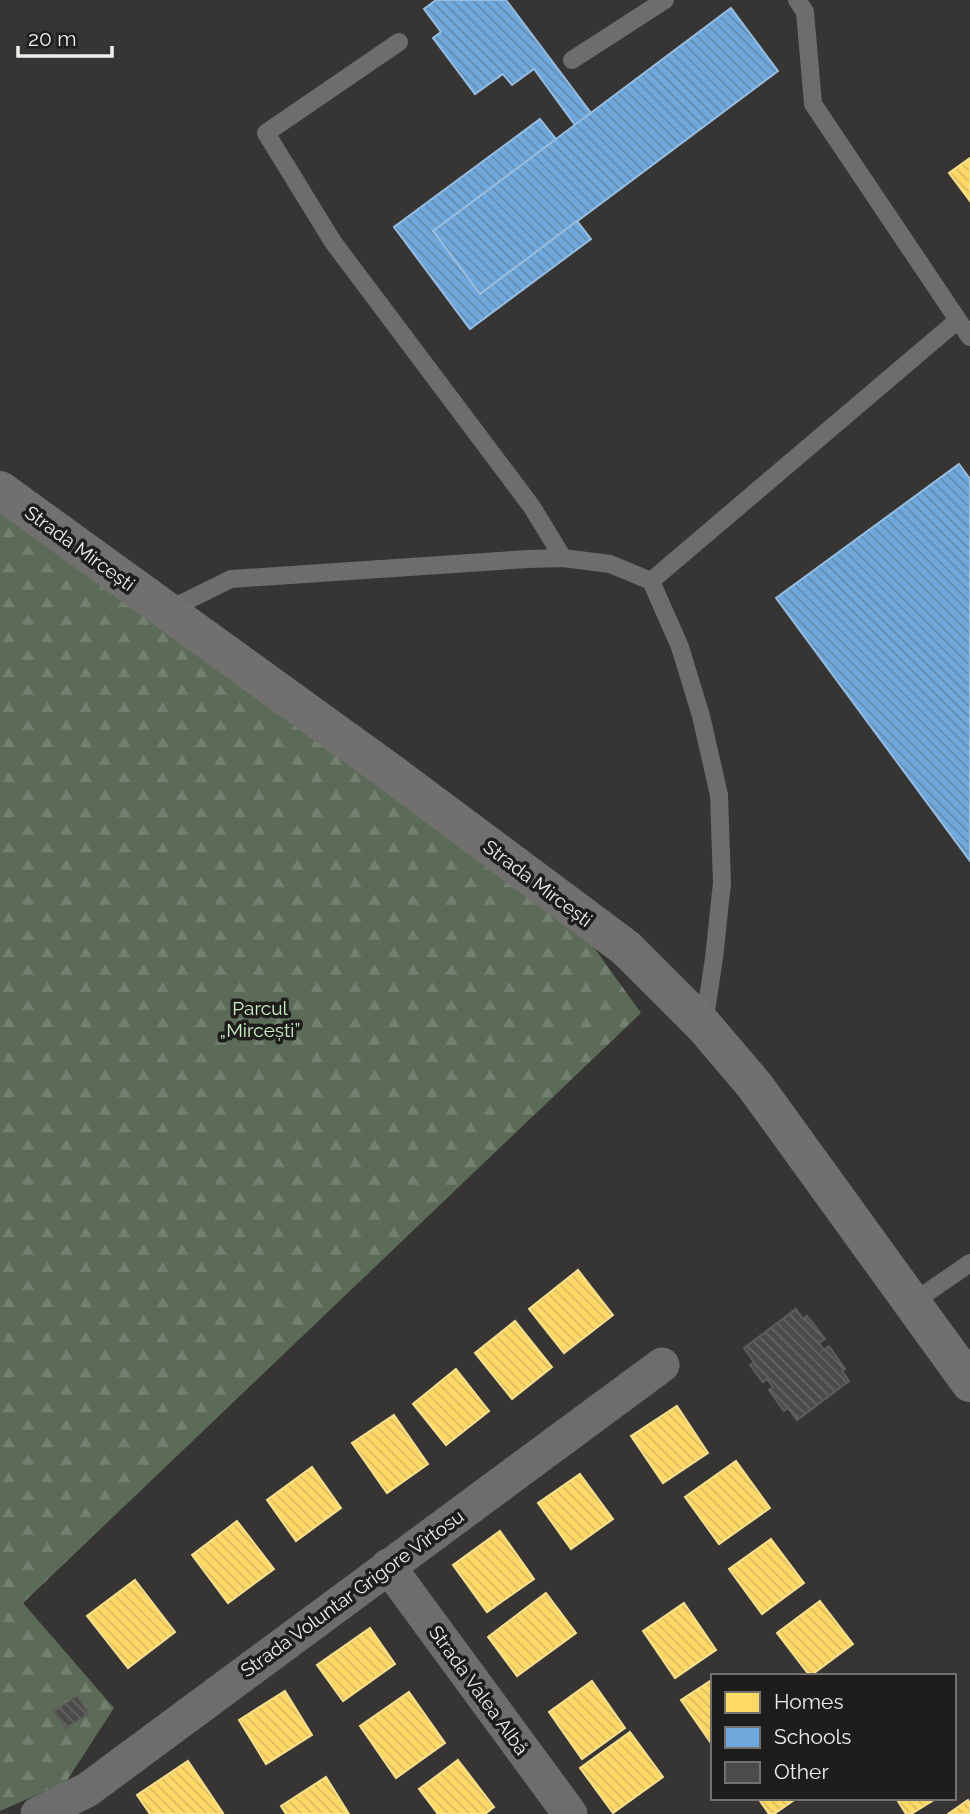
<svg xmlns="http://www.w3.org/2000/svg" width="970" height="1814" font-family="Raleway,sans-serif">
	<defs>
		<pattern id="forest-firs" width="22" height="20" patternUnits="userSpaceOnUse" patternTransform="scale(1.75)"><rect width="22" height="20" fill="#5b6b58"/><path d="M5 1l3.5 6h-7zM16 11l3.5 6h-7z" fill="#738070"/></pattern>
		<pattern id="homes-back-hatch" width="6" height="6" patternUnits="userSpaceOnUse" patternTransform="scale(1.75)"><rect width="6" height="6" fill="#ffd966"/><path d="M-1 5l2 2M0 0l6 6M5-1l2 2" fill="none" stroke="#dabc60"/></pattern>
		<pattern id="schools-back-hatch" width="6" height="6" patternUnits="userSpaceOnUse" patternTransform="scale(1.75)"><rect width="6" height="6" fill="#6fa8dc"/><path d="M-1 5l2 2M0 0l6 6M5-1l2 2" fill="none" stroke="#638baf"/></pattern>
		<pattern id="building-back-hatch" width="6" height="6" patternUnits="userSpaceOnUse" patternTransform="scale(1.75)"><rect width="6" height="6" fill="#4c4b4a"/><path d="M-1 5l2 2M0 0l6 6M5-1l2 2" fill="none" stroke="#666564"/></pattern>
	</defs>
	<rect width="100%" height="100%" fill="#363533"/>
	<path fill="url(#forest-firs)" d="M0,507L585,935L641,1013L23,1603L114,1708L66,1782L0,1811Z"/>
	<g fill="url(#homes-back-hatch)" stroke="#fae08e" stroke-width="2">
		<path d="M970,158V201L949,173Z"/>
		<path d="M578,1270L613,1315L564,1353L529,1309Z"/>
		<path d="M515,1321L552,1367L512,1399L475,1353Z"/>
		<path d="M456,1369L489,1411L446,1445L413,1404Z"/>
		<path d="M677,1406L708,1453L663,1483L631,1436Z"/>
		<path d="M394,1415L428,1464L387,1493L352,1443Z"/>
		<path d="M736,1461L770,1508L719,1544L685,1497Z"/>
		<path d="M312,1467L341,1508L296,1541L267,1500Z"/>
		<path d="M580,1474L613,1519L571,1549L538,1503Z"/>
		<path d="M237,1521L274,1569L228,1603L192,1555Z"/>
		<path d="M500,1531L534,1579L487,1612L453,1565Z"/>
		<path d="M771,1539L804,1583L762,1614L729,1569Z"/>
		<path d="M135,1580L175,1632L128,1668L87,1616Z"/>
		<path d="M546,1593L576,1633L517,1676L488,1637Z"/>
		<path d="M820,1601L853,1644L810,1676L777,1633Z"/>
		<path d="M684,1603L716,1650L675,1678L643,1631Z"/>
		<path d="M370,1628L395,1664L343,1701L317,1665Z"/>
		<path d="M713,1679V1746L681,1700Z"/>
		<path d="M592,1681L625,1728L582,1759L549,1712Z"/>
		<path d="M285,1691L312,1735L266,1764L239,1720Z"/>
		<path d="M409,1692L445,1743L396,1778L360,1726Z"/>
		<path d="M630,1732L663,1777L613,1813L580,1768Z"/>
		<path d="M458,1760L494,1807L485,1814H438L419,1789Z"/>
		<path d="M188,1761L223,1813L221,1814H150L137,1795Z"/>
		<path d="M326,1777L349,1814H286L281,1806Z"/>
		<path d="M758,1798H797L774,1814H769Z"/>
		<path d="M896,1798H937L911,1814H906Z"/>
		<path d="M968,1800L970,1804V1814H948Z"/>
	</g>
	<g fill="url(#schools-back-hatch)" stroke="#96bde1" stroke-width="2">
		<path d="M436,0H506L591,113L575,125L534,69L512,85L503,74L475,94L433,38L441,32L424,9Z"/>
		<path d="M731,8L778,71L480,294L433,231Z"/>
		<path d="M540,119L556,139L433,231L480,294L577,221L591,239L470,329L394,227Z"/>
		<path d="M959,464L970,479V861L776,598Z"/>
	</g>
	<g fill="url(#building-back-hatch)" stroke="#5e5d5c" stroke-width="2">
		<path d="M796,1309L803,1319L807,1316L825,1339L819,1343L824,1350L829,1346L845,1369L842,1371L849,1381L797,1420L788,1408L784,1411L769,1390L773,1387L767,1379L763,1382L750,1365L754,1362L744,1348Z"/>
		<path d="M77,1696L89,1713L66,1728L54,1711Z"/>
	</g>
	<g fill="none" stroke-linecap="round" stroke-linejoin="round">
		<g stroke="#6e6d6d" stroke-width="18">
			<path d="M399,42L266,133L333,242L532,507L563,558"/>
			<path d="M572,60L665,0"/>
			<path d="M958,320L970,337"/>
			<path d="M651,581L958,320L813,104L805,12L797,0"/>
			<path d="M166,611L231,579L528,559L563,558L610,564L651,581L680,647L701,716L719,795L722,883L714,958L704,1024"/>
			<path d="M912,1303L970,1263"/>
		</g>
		<g stroke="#6e6d6d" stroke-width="35">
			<path d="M388,1566L570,1814"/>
			<path d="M38,1814L87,1790L662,1365"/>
		</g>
		<path stroke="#72706e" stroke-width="38" d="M0,490L394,775L626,948L704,1026L755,1086L970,1383"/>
	</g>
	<g text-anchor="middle" stroke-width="7" stroke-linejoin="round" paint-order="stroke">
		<g font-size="19" fill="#f0efed" stroke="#1e1d1c">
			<text transform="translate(80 548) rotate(36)" y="7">Strada Mircești</text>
			<text transform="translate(538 883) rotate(37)" y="7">Strada Mircești</text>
			<text transform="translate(352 1593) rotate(-36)" y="7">Strada Voluntar Grigore Vîrtosu</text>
			<text transform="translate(479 1690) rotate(54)" y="7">Strada Valea Albă</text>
		</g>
		<g font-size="19" fill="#caf0c4" stroke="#1e1d1c">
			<text x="260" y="1015">Parcul<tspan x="260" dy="22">„Mircești”</tspan></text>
		</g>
	</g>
	<rect x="711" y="1674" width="245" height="126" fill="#1e1d1c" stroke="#727170" stroke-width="2"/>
	<rect x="725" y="1692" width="35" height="21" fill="#ffd966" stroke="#727170" stroke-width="2"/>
	<text x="774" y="1709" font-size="21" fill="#f0efed">Homes</text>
	<rect x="725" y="1727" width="35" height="21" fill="#6fa8dc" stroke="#727170" stroke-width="2"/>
	<text x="774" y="1744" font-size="21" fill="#f0efed">Schools</text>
	<rect x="725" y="1762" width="35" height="21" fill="#4c4b4a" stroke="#727170" stroke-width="2"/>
	<text x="774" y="1779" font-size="21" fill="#f0efed">Other</text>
	<path d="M18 46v10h94v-10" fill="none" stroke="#f0efed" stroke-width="3.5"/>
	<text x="28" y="46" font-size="21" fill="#f0efed" stroke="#1e1d1c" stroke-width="5" paint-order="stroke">20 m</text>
</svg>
